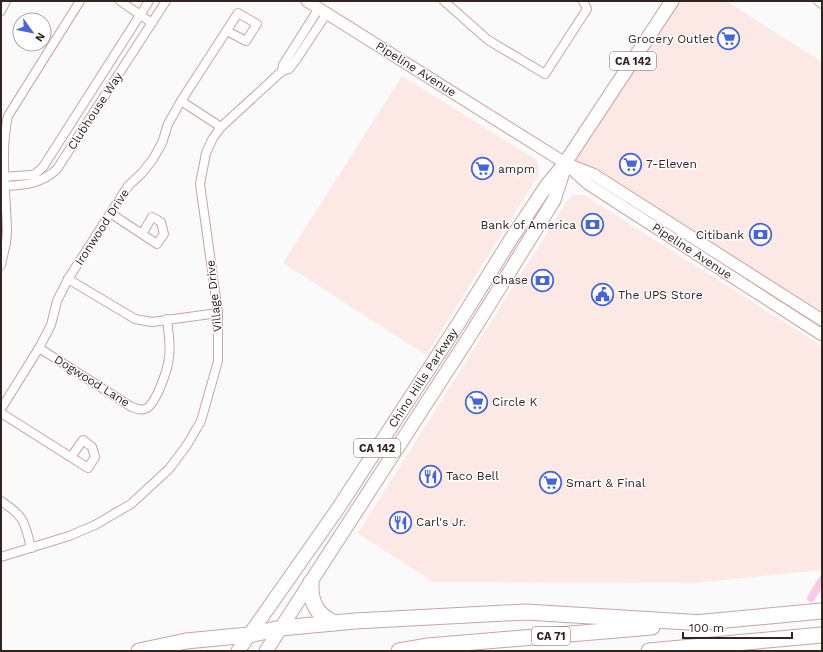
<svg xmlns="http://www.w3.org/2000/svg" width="823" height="652" font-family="'Work Sans',sans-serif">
	<rect width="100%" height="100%" fill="#fafafa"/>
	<g fill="#fce9e6">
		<path d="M678,1H726L822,62V324L570,163Z"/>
		<path d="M402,76L537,160L539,174L426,355L283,263Z"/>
		<path d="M571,195H584L822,346V570L694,583L433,582L358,533Z"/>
	</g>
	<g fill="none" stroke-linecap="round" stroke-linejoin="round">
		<path stroke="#fbcae9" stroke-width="8" d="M811,598L822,580"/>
		<defs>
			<g id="street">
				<path d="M120,1L152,23"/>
				<path d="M444,1L488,40L545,74L587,9L583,1"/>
				<path d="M818,1L822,4"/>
				<path d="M1,11L6,1"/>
				<path d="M282,71L283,65L319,8"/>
				<path d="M181,101L221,127"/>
				<path d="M1,177L31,175L35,174L43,167L149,1"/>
				<path d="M1,186C23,185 40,185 57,169L166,1"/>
				<path d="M110,213L157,244L164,234L161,222L152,217L142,234"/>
				<path d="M1,265L6,243L7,231C6,194 0,151 8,116L80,1"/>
				<path d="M68,279L135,319L152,322L218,313"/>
				<path d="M39,348L130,406C135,408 139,411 145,409C156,405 168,369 169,357C171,345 168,331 167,319"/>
				<path d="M1,409L39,348L51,325L57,301L68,279L128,186L142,173L153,159L162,143L168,124L181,101L238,13L257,24L246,41L227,31"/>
				<path d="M1,413L88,468L95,457L92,447L83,440L71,457"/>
				<path d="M1,501C24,516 25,522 31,548"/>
				<path d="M1,557L69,536L95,525L131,504L169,469L187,445L201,421L218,361V313L200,184L206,153L213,138L221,127L282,71L289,69L296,60L327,13"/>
			</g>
			<g id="secondary">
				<path d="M307,1L565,163L588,184L822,335"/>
				<path d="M570,165L593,174L822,320"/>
			</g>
			<g id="primary">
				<path id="s1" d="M238,651L337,510L460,321L511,239L547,185L565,163L672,1"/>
				<path d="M266,651L471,334L554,200L564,169"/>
			</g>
			<g id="highway">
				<path d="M311,582C310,602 316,614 334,623"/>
				<path d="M694,623L822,611"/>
				<path d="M139,651L186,641L249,635L281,628L355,621L526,612L704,623"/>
				<path d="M399,651L428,646L652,627"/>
				<path d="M649,651L822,635"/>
			</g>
		</defs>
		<use href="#street" stroke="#c9a5a0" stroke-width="10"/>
		<use href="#secondary" stroke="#c9a5a0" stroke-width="13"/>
		<use href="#primary" stroke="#c9a5a0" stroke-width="15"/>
		<use href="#highway" stroke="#c9a5a0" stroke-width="17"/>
		<use href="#street" stroke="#fff" stroke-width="8"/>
		<use href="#secondary" stroke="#fff" stroke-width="11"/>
		<use href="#primary" stroke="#fff" stroke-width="13"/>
		<use href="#highway" stroke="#fff" stroke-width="15"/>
	</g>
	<defs>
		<symbol id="supermarket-ring" viewBox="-11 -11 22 22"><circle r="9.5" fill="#fff" stroke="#4865d8" stroke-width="1.5"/><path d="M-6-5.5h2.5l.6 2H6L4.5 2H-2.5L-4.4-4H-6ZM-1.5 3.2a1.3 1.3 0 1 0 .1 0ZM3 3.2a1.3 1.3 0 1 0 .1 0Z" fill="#4865d8"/></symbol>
		<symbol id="bank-ring" viewBox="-11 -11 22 22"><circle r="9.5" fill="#fff" stroke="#4865d8" stroke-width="1.5"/><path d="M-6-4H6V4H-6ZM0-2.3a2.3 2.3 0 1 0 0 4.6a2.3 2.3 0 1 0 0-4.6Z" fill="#4865d8"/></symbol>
		<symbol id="civic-ring" viewBox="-11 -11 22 22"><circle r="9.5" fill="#fff" stroke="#4865d8" stroke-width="1.5"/><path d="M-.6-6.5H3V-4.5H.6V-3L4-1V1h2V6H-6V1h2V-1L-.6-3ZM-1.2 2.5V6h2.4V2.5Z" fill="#4865d8"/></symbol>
		<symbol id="restaurant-ring" viewBox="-11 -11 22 22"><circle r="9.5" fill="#fff" stroke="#4865d8" stroke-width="1.5"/><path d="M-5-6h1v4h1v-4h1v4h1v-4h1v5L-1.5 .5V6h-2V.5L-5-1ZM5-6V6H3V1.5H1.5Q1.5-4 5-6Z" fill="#4865d8"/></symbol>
	</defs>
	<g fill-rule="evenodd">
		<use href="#supermarket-ring" x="716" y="26" width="25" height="25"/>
		<use href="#supermarket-ring" x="618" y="152" width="25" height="25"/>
		<use href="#supermarket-ring" x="470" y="156" width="25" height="25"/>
		<use href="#bank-ring" x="580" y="212" width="25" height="25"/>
		<use href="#bank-ring" x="748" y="222" width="25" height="25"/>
		<use href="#bank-ring" x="530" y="268" width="25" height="25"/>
		<use href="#civic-ring" x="590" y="282" width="25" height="25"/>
		<use href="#supermarket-ring" x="464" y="390" width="25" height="25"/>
		<use href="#restaurant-ring" x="418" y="464" width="25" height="25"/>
		<use href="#supermarket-ring" x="538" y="470" width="25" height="25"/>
		<use href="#restaurant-ring" x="388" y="510" width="25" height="25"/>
	</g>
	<g text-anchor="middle" stroke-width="3" stroke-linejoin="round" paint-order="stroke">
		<g fill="#fff" stroke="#6f6664" stroke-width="1">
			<rect x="610" y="52" width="46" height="18" rx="3"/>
			<rect x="354" y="439" width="46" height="18" rx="3"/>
			<rect x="532" y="627" width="38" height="18" rx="3"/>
		</g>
		<g font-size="11" font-weight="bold" fill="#312421">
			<text x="633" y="65">CA 142</text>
			<text x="377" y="452">CA 142</text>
			<text x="551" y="640">CA 71</text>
		</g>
		<g font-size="12" fill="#312421" stroke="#fff" text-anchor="start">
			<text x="714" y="43" text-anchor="end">Grocery Outlet</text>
			<text x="646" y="168">7-Eleven</text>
			<text x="498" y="173">ampm</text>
			<text x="576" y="229" text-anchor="end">Bank of America</text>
			<text x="744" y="239" text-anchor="end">Citibank</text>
			<text x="528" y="284" text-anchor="end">Chase</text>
			<text x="618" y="299">The UPS Store</text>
			<text x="492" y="406">Circle K</text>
			<text x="446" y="480">Taco Bell</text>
			<text x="566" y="487">Smart &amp; Final</text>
			<text x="416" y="526">Carl's Jr.</text>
		</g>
		<g font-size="12" fill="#312421" stroke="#fff">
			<text transform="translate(416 69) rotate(32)" y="4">Pipeline Avenue</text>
			<text transform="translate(95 111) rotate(-57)" y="4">Clubhouse Way</text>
			<text transform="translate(102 227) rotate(-57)" y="4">Ironwood Drive</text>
			<text transform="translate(692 251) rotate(33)" y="4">Pipeline Avenue</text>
			<text transform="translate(214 296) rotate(-96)" y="4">Village Drive</text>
			<text dy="4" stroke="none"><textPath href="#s1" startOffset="330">Chino Hills Parkway</textPath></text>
			<text transform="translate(92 381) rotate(32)" y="4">Dogwood Lane</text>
		</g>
	</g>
	<rect width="823" height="652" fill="none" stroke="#312421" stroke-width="4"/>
	<g transform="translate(32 32) rotate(123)"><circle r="19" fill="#ffffff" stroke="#ada7a6"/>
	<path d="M0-3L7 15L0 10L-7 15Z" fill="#4865d8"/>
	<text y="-6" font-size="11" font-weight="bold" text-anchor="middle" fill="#312421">N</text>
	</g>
	<path d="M683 632v6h109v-6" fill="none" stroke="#312421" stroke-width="2"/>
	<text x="689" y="632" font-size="12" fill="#312421" stroke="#ffffff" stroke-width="3" paint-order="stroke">100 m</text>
</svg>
